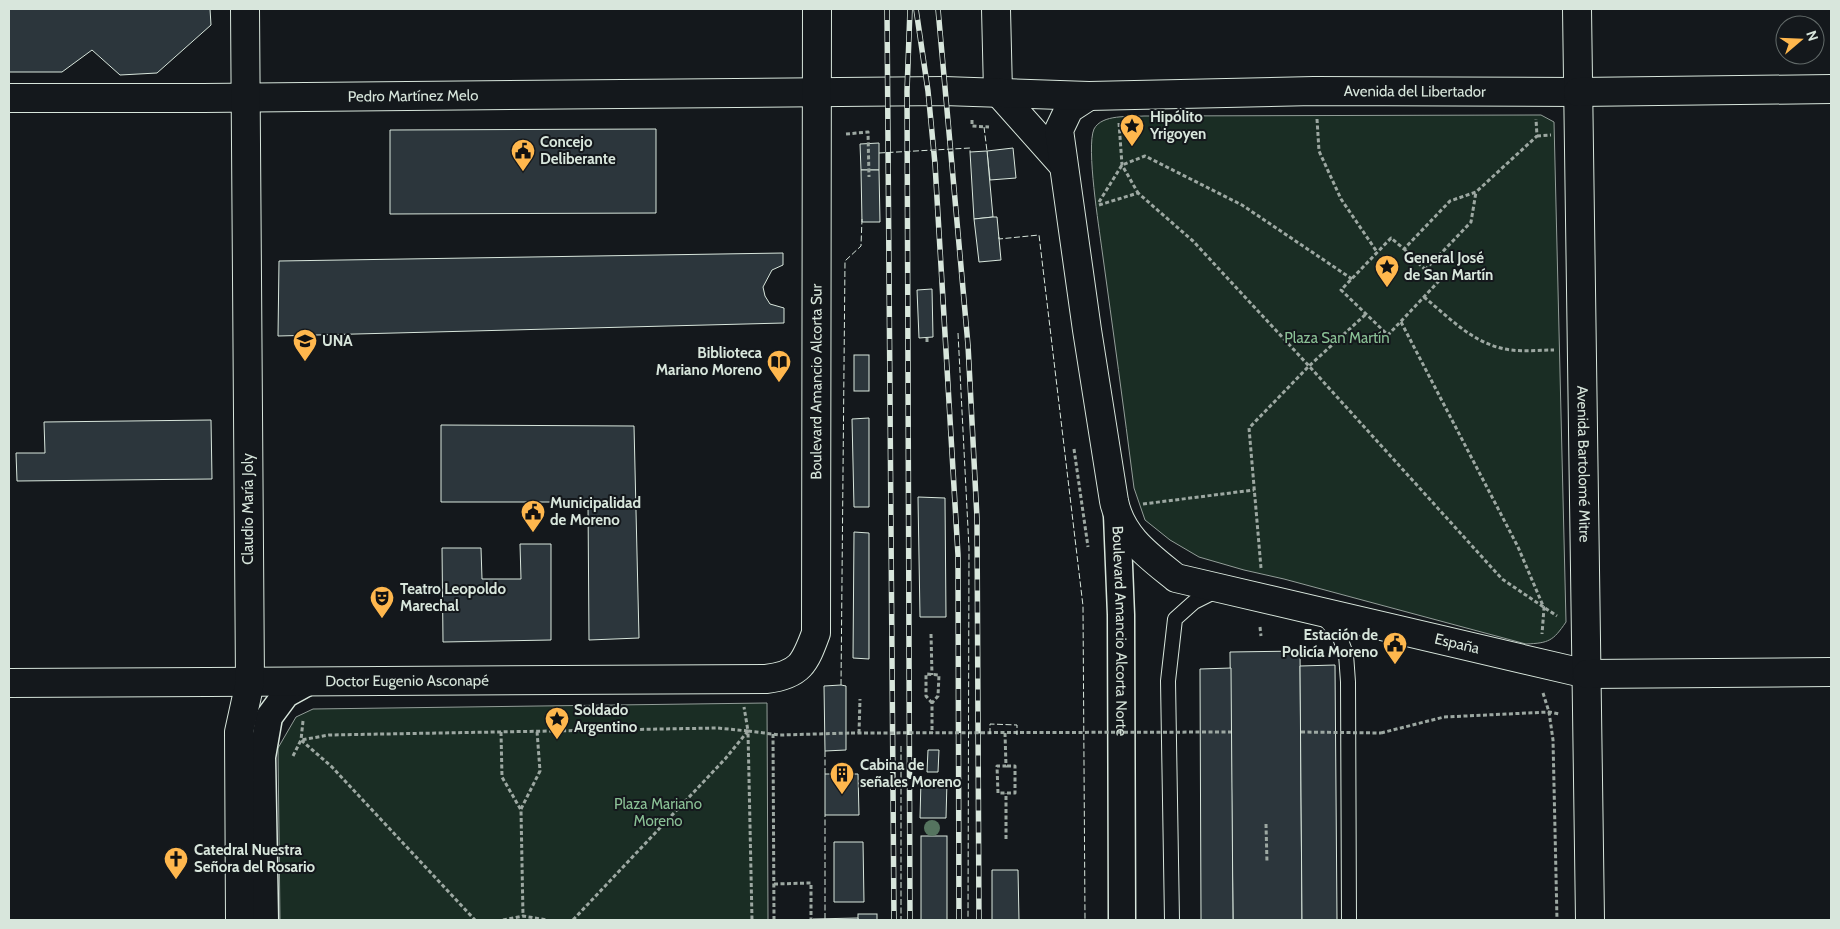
<svg xmlns="http://www.w3.org/2000/svg" width="1840" height="929" font-family="Cabin,sans-serif">
	<rect width="100%" height="100%" fill="#14181c"/>
	<g fill="#1a2d24" stroke="#939e99">
		<path d="M1541,115L1554,122L1566,622C1553,641 1549,643 1526,644L1284,579L1244,570L1199,557L1170,540L1145,520L1134,488C1124,409 1113,330 1102,250C1099,227 1086,147 1094,129C1102,114 1129,117 1144,116Z"/>
		<path d="M767,703L768,920H280L278,748L296,717L313,709Z"/>
	</g>
	<g fill="#2c363c" stroke="#d8e6dc">
		<path d="M9,9H210L211,25L157,73L120,75L92,50L62,72H9Z"/>
		<path d="M656,129V213L390,214V130Z"/>
		<path d="M879,143V170H861L860,144Z"/>
		<path d="M1013,148L1016,178L990,180L987,151Z"/>
		<path d="M987,151L993,217L974,219L970,152Z"/>
		<path d="M861,170H879L880,222H862Z"/>
		<path d="M993,217H997L1001,260L979,262L974,219Z"/>
		<path d="M783,253V265L772,270L763,287L765,296L770,304L784,308V323L278,336L279,261Z"/>
		<path d="M932,289L933,337L919,338L917,290Z"/>
		<rect x="854" y="355" width="15" height="36"/>
		<path d="M869,418V507H854L852,419Z"/>
		<path d="M211,420L212,479L17,481L16,453H45L44,422Z"/>
		<path d="M441,425L634,426L639,638L589,640L588,502H441Z"/>
		<path d="M918,497L945,498L946,617H920Z"/>
		<path d="M854,532L869,533V659L853,658Z"/>
		<path d="M520,544H551V640L443,642L442,548H481L482,579H521Z"/>
		<path d="M1300,651L1302,920H1233L1230,652Z"/>
		<path d="M1335,665L1337,920H1302L1300,666Z"/>
		<path d="M1231,668L1233,920H1201L1200,669Z"/>
		<path d="M841,685L846,686V750L825,751L824,686Z"/>
		<path d="M928,750H939L938,772H927Z"/>
		<path d="M825,774H858L859,815H825Z"/>
		<path d="M921,780L947,781L946,818H920Z"/>
		<rect x="921" y="836" width="26" height="84"/>
		<path d="M834,842H863L864,902H834Z"/>
		<path d="M992,870H1018L1019,920H992Z"/>
		<rect x="858" y="914" width="19" height="6"/>
		<path d="M858,918V920H813V919Z"/>
	</g>
	<g fill="none" stroke-linecap="round" stroke-linejoin="round">
		<defs>
			<g id="lane">
				<path d="M1321,615L1339,635L1346,654L1348,682L1349,920"/>
				<path d="M1172,920L1168,681L1175,619L1194,602L1218,590"/>
			</g>
			<g id="street">
				<path id="s1" d="M1117,515L1121,615L1122,920"/>
				<path d="M265,920L262,757L269,717L286,694L306,683"/>
			</g>
			<g id="secondary">
				<path d="M996,9L998,92"/>
				<path d="M998,92L1063,165"/>
				<path id="s2" d="M1089,96L1069,109L1059,130L1087,330L1114,501C1121,537 1149,556 1176,578L1587,674"/>
				<path id="s3" d="M9,98H203L944,91L1089,96L1314,91L1578,92"/>
				<path id="s4" d="M9,683L766,679C800,675 805,663 816,633L817,9"/>
				<path d="M240,920L239,732L250,682L245,9"/>
			</g>
			<g id="primary">
				<path id="s5" d="M1577,9L1590,920"/>
				<path d="M1578,92L1831,89"/>
				<path d="M1587,674L1831,672"/>
			</g>
		</defs>
		<use href="#lane" stroke="#d8e6dc" stroke-width="16"/>
		<use href="#street" stroke="#d8e6dc" stroke-width="29"/>
		<use href="#secondary" stroke="#d8e6dc" stroke-width="30"/>
		<use href="#primary" stroke="#d8e6dc" stroke-width="30"/>
		<g stroke="#9da8a2" stroke-width="3" stroke-dasharray="4 2.5" stroke-linecap="butt">
			<path d="M1317,119L1319,151L1341,199L1377,252"/>
			<path d="M972,120V126L989,127"/>
			<path d="M1119,123L1122,165L1138,193"/>
			<path d="M846,134L868,132L869,177"/>
			<path d="M1537,136L1551,135"/>
			<path d="M1099,202L1122,165L1145,156L1242,205L1352,279"/>
			<path d="M1099,205L1138,193L1193,241L1309,366L1502,579L1557,616"/>
			<path d="M1404,249L1438,282L1388,335L1341,290L1391,238L1404,249L1450,201L1476,192L1537,136L1536,119"/>
			<path d="M1425,270L1471,222L1476,192"/>
			<path d="M1424,297C1446,315 1469,339 1497,347C1515,353 1536,350 1554,350"/>
			<path d="M1401,322L1518,547L1544,608L1542,634"/>
			<path d="M927,338V343"/>
			<path d="M1074,449L1088,547"/>
			<path d="M1143,504L1254,490"/>
			<path d="M1261,568L1249,428L1309,366L1366,314"/>
			<path d="M1260,627L1261,636"/>
			<path d="M931,634L932,675"/>
			<path d="M1543,693L1549,712L1553,740L1557,920"/>
			<path d="M932,703L926,696V674L939,675L938,696L932,703V733"/>
			<path d="M303,721L301,740L332,767L475,920"/>
			<path d="M748,731L780,735L851,733"/>
			<path d="M501,732L502,777L521,810L523,916"/>
			<path d="M859,733L860,699"/>
			<path d="M1005,733L1006,766H997L998,793H1015V766H1006"/>
			<path d="M1381,733L1444,717L1549,712L1559,714"/>
			<path d="M773,734L774,920"/>
			<path d="M293,756L301,740L329,735L717,728L748,731L752,920"/>
			<path d="M521,809L540,771L537,731"/>
			<path d="M1266,824L1267,863"/>
			<path d="M1006,839V793"/>
			<path d="M774,884L811,883V920"/>
			<path d="M503,920L523,916L547,920"/>
			<path d="M573,920L725,759L748,731L744,707"/>
		</g>
		<use href="#lane" stroke="#14181c" stroke-width="14"/>
		<use href="#street" stroke="#14181c" stroke-width="26"/>
		<use href="#secondary" stroke="#14181c" stroke-width="28"/>
		<use href="#primary" stroke="#14181c" stroke-width="28"/>
		<defs>
			<g id="rail">
				<path d="M887,9L894,920"/>
				<path d="M910,9L907,91L910,920"/>
				<path d="M916,9L928,91L935,164L958,555L959,920"/>
				<path d="M938,9L968,345L977,518L979,920"/>
			</g>
		</defs>
		<use href="#rail" stroke="#d8e6dc" stroke-width="5.5"/>
		<use href="#rail" stroke="#14181c" stroke-width="4" stroke-dasharray="11" stroke-linecap="butt"/>
		<g stroke="#9da8a2" stroke-width="3" stroke-dasharray="4 2.5" stroke-linecap="butt">
			<path d="M1301,732L1381,733"/>
			<path d="M851,733L1231,732"/>
		</g>
		<g stroke="#d8e6dc" stroke-width="1" stroke-dasharray="6 2.5" stroke-linecap="butt">
			<path d="M984,127L987,151"/>
			<path d="M879,153L970,148V152"/>
			<path d="M999,237V239L1039,235L1083,606L1085,920"/>
			<path d="M958,333L969,548L968,920"/>
			<path d="M841,685L845,261L861,246L862,219"/>
			<path d="M990,734V724L1017,725V735"/>
			<path d="M901,746V920"/>
			<path d="M825,774V751"/>
			<path d="M825,919V815"/>
		</g>
	</g>
	<circle fill="#55745f" cx="932" cy="828" r="8"/>
	<defs>
		<symbol id="sight-pin" viewBox="-11 -11 22 30"><path d="M0 17L-7.5 6A9.5 9.5 0 1 1 7.5 6Z" fill="#ffb74d" stroke="#14181c"/><path d="M0-6L1.8-2.2L6-1.7L2.9 1.2L3.7 5.4L0 3.3L-3.7 5.4L-2.9 1.2L-6-1.7L-1.8-2.2Z" fill="#111"/></symbol>
		<symbol id="civic-pin" viewBox="-11 -11 22 30"><path d="M0 17L-7.5 6A9.5 9.5 0 1 1 7.5 6Z" fill="#ffb74d" stroke="#14181c"/><path d="M-.6-6.5H3V-4.5H.6V-3L4-1V1h2V6H-6V1h2V-1L-.6-3ZM-1.2 2.5V6h2.4V2.5Z" fill="#111"/></symbol>
		<symbol id="university-pin" viewBox="-11 -11 22 30"><path d="M0 17L-7.5 6A9.5 9.5 0 1 1 7.5 6Z" fill="#ffb74d" stroke="#14181c"/><path d="M0-5L7-2L0 1L-7-2ZM-4 1L0 2.5L4 1V4Q0 6-4 4Z" fill="#111"/></symbol>
		<symbol id="library-pin" viewBox="-11 -11 22 30"><path d="M0 17L-7.5 6A9.5 9.5 0 1 1 7.5 6Z" fill="#ffb74d" stroke="#14181c"/><path d="M-6-4Q-3-5.5-.7-3.5V5Q-3 3-6 4ZM6-4Q3-5.5 .7-3.5V5Q3 3 6 4Z" fill="#111"/></symbol>
		<symbol id="theatre-pin" viewBox="-11 -11 22 30"><path d="M0 17L-7.5 6A9.5 9.5 0 1 1 7.5 6Z" fill="#ffb74d" stroke="#14181c"/><path d="M-5-5.5Q0-4 5-5.5V0Q5 5 0 6Q-5 5-5 0ZM-3.3-2.5H-1v1.5H-3.3ZM1-2.5H3.3v1.5H1ZM-2.8 1Q0 5.5 2.8 1Z" fill="#111"/></symbol>
		<symbol id="building-pin" viewBox="-11 -11 22 30"><path d="M0 17L-7.5 6A9.5 9.5 0 1 1 7.5 6Z" fill="#ffb74d" stroke="#14181c"/><path d="M-4-6H4V6H1V3H-1V6H-4ZM-2.5-4.3h1.7v1.8h-1.7ZM.8-4.3h1.7v1.8H.8ZM-2.5-1h1.7V.8h-1.7ZM.8-1h1.7V.8H.8Z" fill="#111"/></symbol>
		<symbol id="church-pin" viewBox="-11 -11 22 30"><path d="M0 17L-7.5 6A9.5 9.5 0 1 1 7.5 6Z" fill="#ffb74d" stroke="#14181c"/><path d="M-1.2-6h2.4v3.5h3.3v2.4h-3.3V6h-2.4V-.1h-3.3v-2.4h3.3Z" fill="#111"/></symbol>
	</defs>
	<g fill-rule="evenodd">
		<use href="#sight-pin" x="1118" y="112" width="28" height="38"/>
		<use href="#civic-pin" x="509" y="137" width="28" height="38"/>
		<use href="#sight-pin" x="1373" y="253" width="28" height="38"/>
		<use href="#university-pin" x="291" y="327" width="28" height="38"/>
		<use href="#library-pin" x="765" y="348" width="28" height="38"/>
		<use href="#civic-pin" x="519" y="498" width="28" height="38"/>
		<use href="#theatre-pin" x="368" y="584" width="28" height="38"/>
		<use href="#civic-pin" x="1381" y="630" width="28" height="38"/>
		<use href="#sight-pin" x="543" y="705" width="28" height="38"/>
		<use href="#building-pin" x="828" y="760" width="28" height="38"/>
		<use href="#church-pin" x="162" y="845" width="28" height="38"/>
	</g>
	<g text-anchor="middle" stroke-width="4" stroke-linejoin="round" paint-order="stroke">
		<g font-size="15" fill="#d8e6dc" stroke="#14181c">
			<text dy="5" stroke="none"><textPath href="#s3" startOffset="1406">Avenida del Libertador</textPath></text>
			<text dy="5" stroke="none"><textPath href="#s3" startOffset="404">Pedro Martínez Melo</textPath></text>
			<text dy="5" stroke="none"><textPath href="#s4" startOffset="1082">Boulevard Amancio Alcorta Sur</textPath></text>
			<text dy="5" stroke="none"><textPath href="#s5" startOffset="455">Avenida Bartolomé Mitre</textPath></text>
			<text transform="translate(248 509) rotate(-90)" y="5">Claudio María Joly</text>
			<text dy="5" stroke="none"><textPath href="#s1" startOffset="116">Boulevard Amancio Alcorta Norte</textPath></text>
			<text dy="5" stroke="none"><textPath href="#s2" startOffset="812">España</textPath></text>
			<text dy="5" stroke="none"><textPath href="#s4" startOffset="398">Doctor Eugenio Asconapé</textPath></text>
		</g>
		<g font-size="15" font-weight="bold" fill="#d8e6dc" stroke="#14181c" text-anchor="start">
			<text x="1150" y="122">Hipólito<tspan x="1150" dy="17">Yrigoyen</tspan></text>
			<text x="540" y="147">Concejo<tspan x="540" dy="17">Deliberante</tspan></text>
			<text x="1404" y="263">General José<tspan x="1404" dy="17">de San Martín</tspan></text>
			<text x="322" y="346">UNA</text>
			<text x="762" y="358" text-anchor="end">Biblioteca<tspan x="762" dy="17">Mariano Moreno</tspan></text>
			<text x="550" y="508">Municipalidad<tspan x="550" dy="17">de Moreno</tspan></text>
			<text x="400" y="594">Teatro Leopoldo<tspan x="400" dy="17">Marechal</tspan></text>
			<text x="1378" y="640" text-anchor="end">Estación de<tspan x="1378" dy="17">Policía Moreno</tspan></text>
			<text x="574" y="715">Soldado<tspan x="574" dy="17">Argentino</tspan></text>
			<text x="860" y="770">Cabina de<tspan x="860" dy="17">señales Moreno</tspan></text>
			<text x="194" y="855">Catedral Nuestra<tspan x="194" dy="17">Señora del Rosario</tspan></text>
		</g>
		<g font-size="15" fill="#8ac095" stroke="#14181c">
			<text x="1337" y="343">Plaza San Martín</text>
			<text x="658" y="809">Plaza Mariano<tspan x="658" dy="17">Moreno</tspan></text>
		</g>
	</g>
	<rect width="1840" height="929" fill="none" stroke="#d8e6dc" stroke-width="20"/>
	<g transform="translate(1800 40) rotate(71)"><circle r="24" fill="#14181c" stroke="#626a69"/>
	<path d="M0-4L9 19L0 12L-9 19Z" fill="#ffb74d"/>
	<text y="-8" font-size="14" font-weight="bold" text-anchor="middle" fill="#d8e6dc">N</text>
	</g>
</svg>
